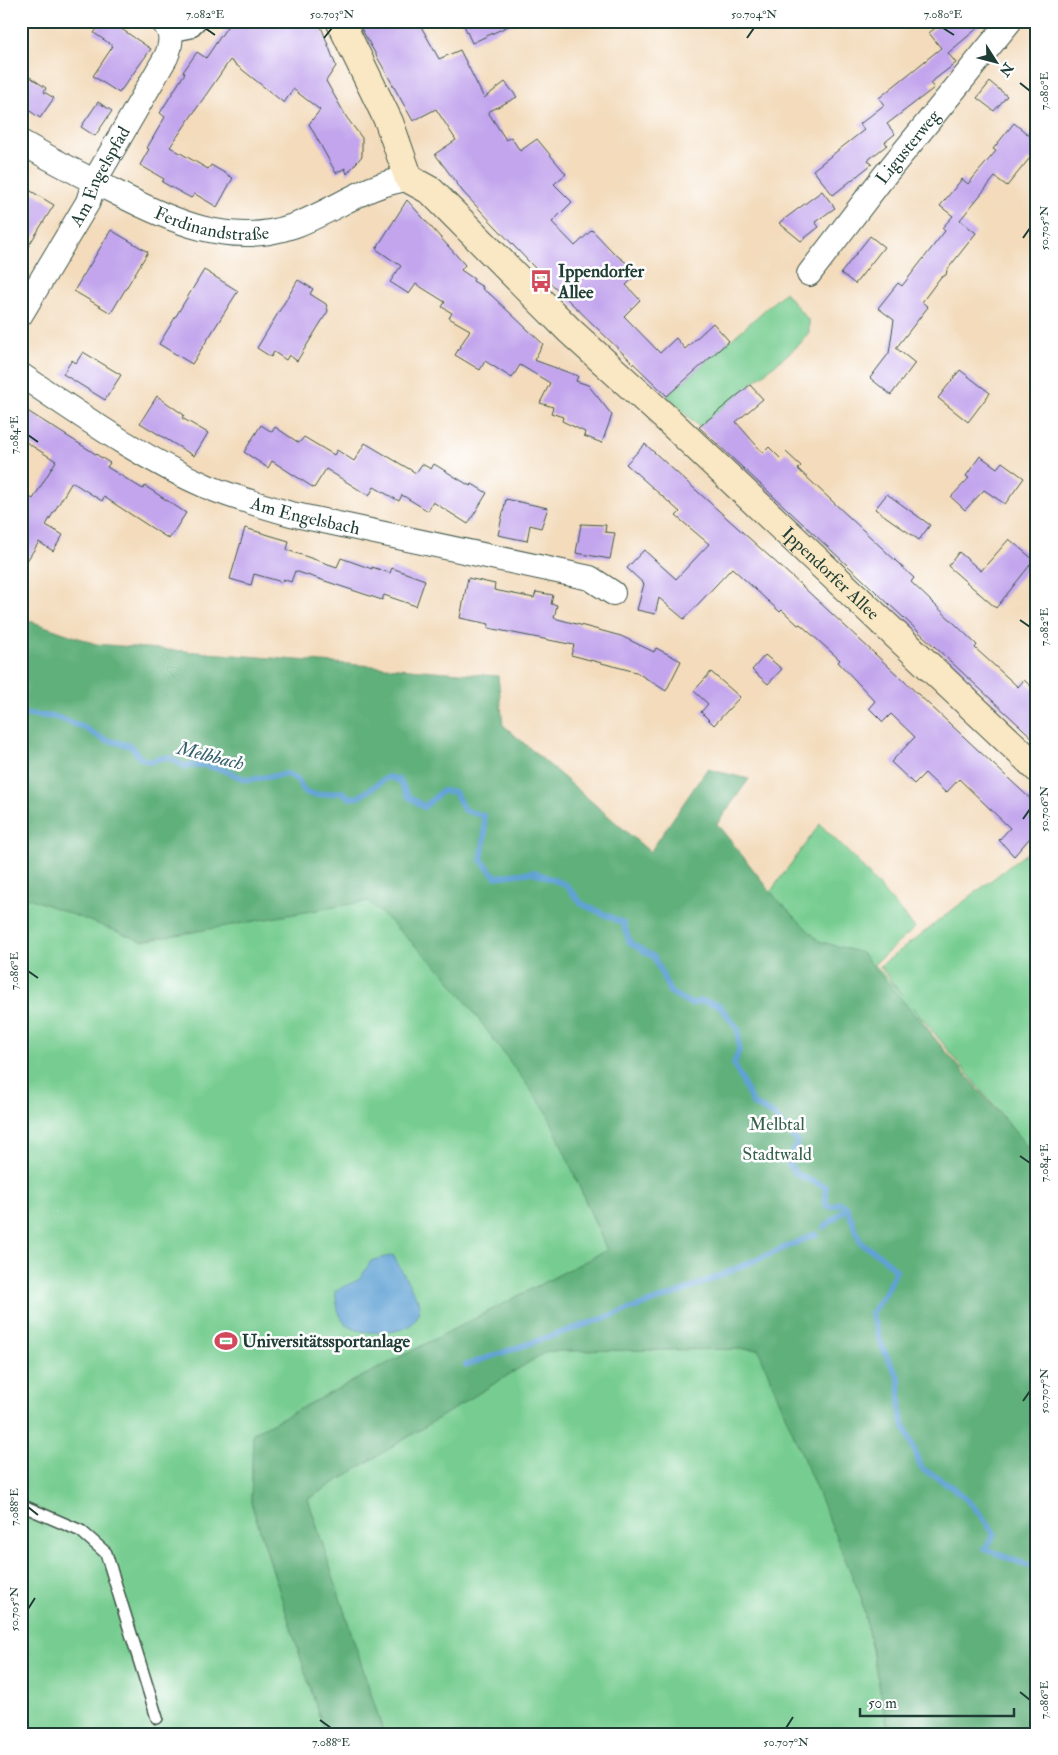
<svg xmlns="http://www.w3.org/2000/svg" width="1058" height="1755" font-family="'IM FELL Double Pica',serif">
	<rect width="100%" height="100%" fill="#fff"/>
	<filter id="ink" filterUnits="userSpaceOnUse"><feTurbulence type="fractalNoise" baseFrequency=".02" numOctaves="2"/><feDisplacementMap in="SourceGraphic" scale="10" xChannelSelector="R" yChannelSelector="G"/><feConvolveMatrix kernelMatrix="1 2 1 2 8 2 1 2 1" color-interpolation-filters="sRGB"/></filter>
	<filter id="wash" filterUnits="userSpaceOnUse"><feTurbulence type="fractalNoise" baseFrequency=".0096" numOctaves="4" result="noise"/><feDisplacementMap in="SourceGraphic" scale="20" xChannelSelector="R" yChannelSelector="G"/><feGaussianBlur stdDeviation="1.12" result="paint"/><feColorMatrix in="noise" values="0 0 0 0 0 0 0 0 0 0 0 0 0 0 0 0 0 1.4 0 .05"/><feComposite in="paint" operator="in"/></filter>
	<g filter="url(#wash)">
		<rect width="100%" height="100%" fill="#f3dbbc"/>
		<g fill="#77cd91" stroke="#4b8562" fill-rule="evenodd">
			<path d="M785,292L809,321V332L800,344L699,427L667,396Z"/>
			<path d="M21,680L724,955L820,824L855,859L915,928L874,964L902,995L880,966L1037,845V1734L885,1645L780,1338L574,1175L607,1250L253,1433L251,1502L325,1734H21ZM912,1006L1016,1133V1134L976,1098Z"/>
			<path d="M759,1349L861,1597L889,1734H384L308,1499L547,1351Z"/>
		</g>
		<path fill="#61b07b" stroke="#407658" d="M21,618L96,644L498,676L503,725L650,852L707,769L749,779L717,824L776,898L819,941L862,953L1037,1158V1734H889L861,1597L758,1349L547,1351L308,1499L384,1734H325L251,1502L253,1433L607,1250L547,1112L446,975L368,901L142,941L21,895Z"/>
		<path fill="#61a2d4" stroke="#407084" d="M393,1255L420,1304C419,1311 417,1318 413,1323C401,1335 358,1336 346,1324C337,1316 337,1303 335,1291L360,1279L371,1261Z"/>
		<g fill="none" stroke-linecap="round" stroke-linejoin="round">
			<g stroke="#61a2d4" stroke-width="6">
				<path d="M21,714L56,717L83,727L103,739L131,746L140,758L151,762L159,758H170L184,766L203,765L224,770L246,780L288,774L298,780L305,793L317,795L342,792L350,798L359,797L388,777L399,780L408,796L424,807L442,791L455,792L464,810L484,816L485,835L481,860L496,877L534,872L566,885L582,904L623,923L630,943L654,957L670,992L691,1004L701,1001L719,1005L738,1029L739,1050L734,1064L753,1104L774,1115L797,1142L789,1164L796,1174L826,1187V1205L832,1207L840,1203L847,1208L861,1243L881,1256L896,1270L886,1292L871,1313L883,1349L899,1378L901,1417L922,1469C955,1486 974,1502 994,1534L985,1549L1037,1569"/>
				<path d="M824,1227L847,1208"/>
				<path d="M466,1365L684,1291L816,1234"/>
			</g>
		</g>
		<g id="blocks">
			<g fill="#c2a5ed">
				<path d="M103,21H124L120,28L151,49L119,93L93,76L113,46L94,33Z"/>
				<path d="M231,21H319L336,66L326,81L347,118L362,138V156L347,174L345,168L336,173L309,124L320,110L293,89L284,103L230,60L170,147L208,169L211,165L233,178L217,207L195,194L191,198L162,182L164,179L140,165L149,149L147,148L165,117L160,113L185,73L183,72L197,52L206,58Z"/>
				<path d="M357,21H418L439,59L460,50L484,98L505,82L517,97L488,112L506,140L511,137L520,151L537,139L566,174L554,184L572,202L552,222L575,246L592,230L614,253L639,273L626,285L640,300L624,316L660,353L676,338L685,349L713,323L729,341L667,396L531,264L463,192L435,154L456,140L436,109L413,121Z"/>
				<path d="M462,21H519L472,43Z"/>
				<path d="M944,21H986L948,53L956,63L930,83L934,88L887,124L895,134L885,142L887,145L868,160L872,164L833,195L813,170L864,130L860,124L884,105L879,98L941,48L929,33Z"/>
				<path d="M30,77L46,88L44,92L54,98L40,118L21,105V90Z"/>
				<path d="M990,82L1007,96L994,111L977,98Z"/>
				<path d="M98,102L112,111L95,136L81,127Z"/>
				<path d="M1014,123L1037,142V165L1029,159L1007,186L995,177L960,220L976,233L947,270L946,275L940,278L922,302L928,307L896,348L915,363L891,395L870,378L889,353L894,320L878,308L898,283L902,286L945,231L942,228L953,216L940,206L962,179L968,184L996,151L993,149Z"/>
				<path d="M21,185L54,205L21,258Z"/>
				<path d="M822,191L835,208L815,222L819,227L801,241L779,223Z"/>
				<path d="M407,200L465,265L461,270L474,279L473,281L483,287L482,289L491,295L543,344L534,360L578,376L576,381L588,385L612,415L602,443L584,436L585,432L562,421L563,417L551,413L553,407L540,403L550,383L520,365L512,378L485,361L480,370L455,355L470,330L449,318L452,313L442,307L445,302L416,284L409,294L390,282L401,266L376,249Z"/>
				<path d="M111,230L148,252L111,313L74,291Z"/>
				<path d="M870,236L884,247L855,284L841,273Z"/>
				<path d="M204,270L238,291L192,364L159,344Z"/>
				<path d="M298,280L313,289L310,294L326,304L328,311L297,361L289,355L286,360L274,352L271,357L257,348Z"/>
				<path d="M83,352L121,375L105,400L63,374L72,360L76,363Z"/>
				<path d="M960,370L990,393L968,422L938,398Z"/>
				<path d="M750,385L763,399L736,422L763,453L769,447L780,458L786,452L801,466L798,469L914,578L911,582L977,645L975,648L1018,687L1024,680L1037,692V742L699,427Z"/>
				<path d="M157,396L184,415L182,418L208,433L194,456L140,423Z"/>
				<path d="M21,407L110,463L107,467L143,489L145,486L186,513L169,539L104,497L102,501L72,482L46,525L63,535L53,551L39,542L21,570V492L33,499L56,461L21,439Z"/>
				<path d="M261,425L272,432L275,427L299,443L304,437L334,455L337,450L354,461L365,443L416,473L422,464L431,469L434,464L470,486L472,484L487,493L468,524L433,502L428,511L402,495L399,501L374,487L369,496L326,469L314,488L272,461L268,468L244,452Z"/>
				<path d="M645,444L801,585L1037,805V830L1014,856L999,840L1010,828L959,779L946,793L925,773L914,784L891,762L915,737L891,714L883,722L869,708L875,701L838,662L840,660L800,624L798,625L782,610L780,612L732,568L684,619L659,598L655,614L637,610L644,584L627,568L644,550L676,579L709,544L676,516L680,512L626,464Z"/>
				<path d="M980,456L997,468L1002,462L1024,478L1005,504L984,490L965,510L951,497L969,478L966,476Z"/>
				<path d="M887,494L930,525L919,540L875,509Z"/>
				<path d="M506,499L548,508L541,528L530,525L527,541L498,535Z"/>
				<path d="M581,524L606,525L605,532L615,533L610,559L576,553Z"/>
				<path d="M245,528L289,541L287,550L337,567L341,558L372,569V567L390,573L392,568L425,580L416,606L384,595L382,600L295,571L291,582L283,579L282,582L254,574L251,585L230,579Z"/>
				<path d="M1009,539L1034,560L996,608L948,566L959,552L981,571Z"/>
				<path d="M468,578L495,584L494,590L534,598L536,592L553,595L551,604L557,605L554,618L621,636L654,652L656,648L681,661L666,691L636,672L571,655L574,645L488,628L489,624L460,618Z"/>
				<path d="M765,655L782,669L768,684L752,670Z"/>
				<path d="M711,672L740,697L714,725L701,712L708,704L694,691Z"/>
			</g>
		</g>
	</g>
	<g filter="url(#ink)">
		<use href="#blocks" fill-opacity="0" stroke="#3f5548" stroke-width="1"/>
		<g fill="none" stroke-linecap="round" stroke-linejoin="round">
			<defs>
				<g id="lane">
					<path d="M171,36L191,32L202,21"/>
					<path d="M21,1505L81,1531L106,1553L157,1718"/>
				</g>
				<g id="street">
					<path id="s1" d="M21,142C52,160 83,176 115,192C171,221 230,248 293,226C333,212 367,183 409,179"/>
					<path id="s2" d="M809,274L884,176L1010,21"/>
					<path id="s3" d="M21,314L88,202L94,182L166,57C172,43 173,32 162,21"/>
					<path id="s4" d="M21,375C81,415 141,458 208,487C235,498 263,506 291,514L590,578L613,593"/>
				</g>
				<g id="secondary">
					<path id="s5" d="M340,21L389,122L409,179L431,191L570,331L667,419L1037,768"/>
				</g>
			</defs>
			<use href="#lane" stroke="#3f5548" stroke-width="14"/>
			<use href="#street" stroke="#3f5548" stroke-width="26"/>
			<use href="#secondary" stroke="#3f5548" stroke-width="30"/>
			<use href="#lane" stroke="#fff" stroke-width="11"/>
			<use href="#street" stroke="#fff" stroke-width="24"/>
			<use href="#secondary" stroke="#fae7c3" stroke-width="28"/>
		</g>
	</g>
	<path fill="none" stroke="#1f3d34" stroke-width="2" d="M205,28L215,35M943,28L954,35M324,38L332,28M747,38L754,28M1020,83L1030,91M1023,238L1030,228M28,435L38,442M1020,620L1030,627M1023,819L1030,809M28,971L38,978M1020,1156L1030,1163M1023,1401L1030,1391M28,1507L38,1515M28,1609L35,1598M1020,1692L1030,1700M320,1720L331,1728M786,1728L793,1717"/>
	<defs>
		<symbol id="bus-bare" viewBox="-9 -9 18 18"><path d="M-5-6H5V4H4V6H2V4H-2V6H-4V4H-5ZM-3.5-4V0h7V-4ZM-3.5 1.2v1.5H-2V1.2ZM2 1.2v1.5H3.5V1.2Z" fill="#d1495b" stroke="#fff" stroke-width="2.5" paint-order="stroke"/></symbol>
		<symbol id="stadium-bare" viewBox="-9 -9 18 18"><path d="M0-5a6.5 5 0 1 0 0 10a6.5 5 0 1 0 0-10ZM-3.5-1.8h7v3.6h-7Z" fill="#d1495b" stroke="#fff" stroke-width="2.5" paint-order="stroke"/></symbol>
	</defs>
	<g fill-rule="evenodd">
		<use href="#bus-bare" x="525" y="265" width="32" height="32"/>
		<use href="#stadium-bare" x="210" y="1325" width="32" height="32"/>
	</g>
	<g text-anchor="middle" stroke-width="5" stroke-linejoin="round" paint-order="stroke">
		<g font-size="18" fill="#1f3d34" stroke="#fff">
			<text dy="6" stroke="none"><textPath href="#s2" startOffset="161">Ligusterweg</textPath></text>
			<text dy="6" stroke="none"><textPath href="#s3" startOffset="159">Am Engelspfad</textPath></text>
			<text dy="6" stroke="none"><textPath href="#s1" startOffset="210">Ferdinandstraße</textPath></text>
			<text dy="6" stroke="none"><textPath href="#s4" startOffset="320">Am Engelsbach</textPath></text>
			<text dy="6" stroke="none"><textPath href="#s5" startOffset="751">Ippendorfer Allee</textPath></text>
		</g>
		<g font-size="18" font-weight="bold" fill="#1f3d34" stroke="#fff" text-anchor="start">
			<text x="558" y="277">Ippendorfer<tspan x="558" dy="21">Allee</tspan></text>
			<text x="242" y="1347">Universitätssportanlage</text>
		</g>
		<g font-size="18" fill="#35614b" stroke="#fff">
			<text x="777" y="1130">Melbtal</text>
			<text x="777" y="1160">Stadtwald</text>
		</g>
		<g font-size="19" font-style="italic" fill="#36606c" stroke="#fff">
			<text transform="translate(211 755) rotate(14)" y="7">Melbbach</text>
		</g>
	</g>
	<rect width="1058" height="1755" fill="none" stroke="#fff" stroke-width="55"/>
	<g transform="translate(996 62) rotate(126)" stroke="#ffffff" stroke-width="4" paint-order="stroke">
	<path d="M0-4L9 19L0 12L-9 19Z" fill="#1f3d34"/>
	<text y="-8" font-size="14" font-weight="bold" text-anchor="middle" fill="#1f3d34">N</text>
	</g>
	<path d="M860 1708v8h154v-8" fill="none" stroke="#1f3d34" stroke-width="2.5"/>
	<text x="868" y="1708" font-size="15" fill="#1f3d34" stroke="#ffffff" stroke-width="4" paint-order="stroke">50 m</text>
	<rect x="28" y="28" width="1002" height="1700" fill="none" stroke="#1f3d34" stroke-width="2"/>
	<g font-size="12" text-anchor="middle" fill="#1f3d34">
		<text x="205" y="18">7.082°E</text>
		<text x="332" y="18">50.703°N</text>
		<text x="754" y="18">50.704°N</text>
		<text x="943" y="18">7.080°E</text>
		<text transform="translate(1044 91) rotate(-90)" y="4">7.080°E</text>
		<text transform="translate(1044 228) rotate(-90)" y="4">50.705°N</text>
		<text transform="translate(14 435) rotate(-90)" y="4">7.084°E</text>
		<text transform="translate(1044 627) rotate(-90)" y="4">7.082°E</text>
		<text transform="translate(1044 809) rotate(-90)" y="4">50.706°N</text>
		<text transform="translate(14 971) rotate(-90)" y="4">7.086°E</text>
		<text transform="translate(1044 1163) rotate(-90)" y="4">7.084°E</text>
		<text transform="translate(1044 1391) rotate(-90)" y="4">50.707°N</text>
		<text transform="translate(14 1507) rotate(-90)" y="4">7.088°E</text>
		<text transform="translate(14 1609) rotate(-90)" y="4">50.705°N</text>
		<text transform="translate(1044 1700) rotate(-90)" y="4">7.086°E</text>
		<text x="331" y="1746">7.088°E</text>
		<text x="786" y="1746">50.707°N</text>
	</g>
</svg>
